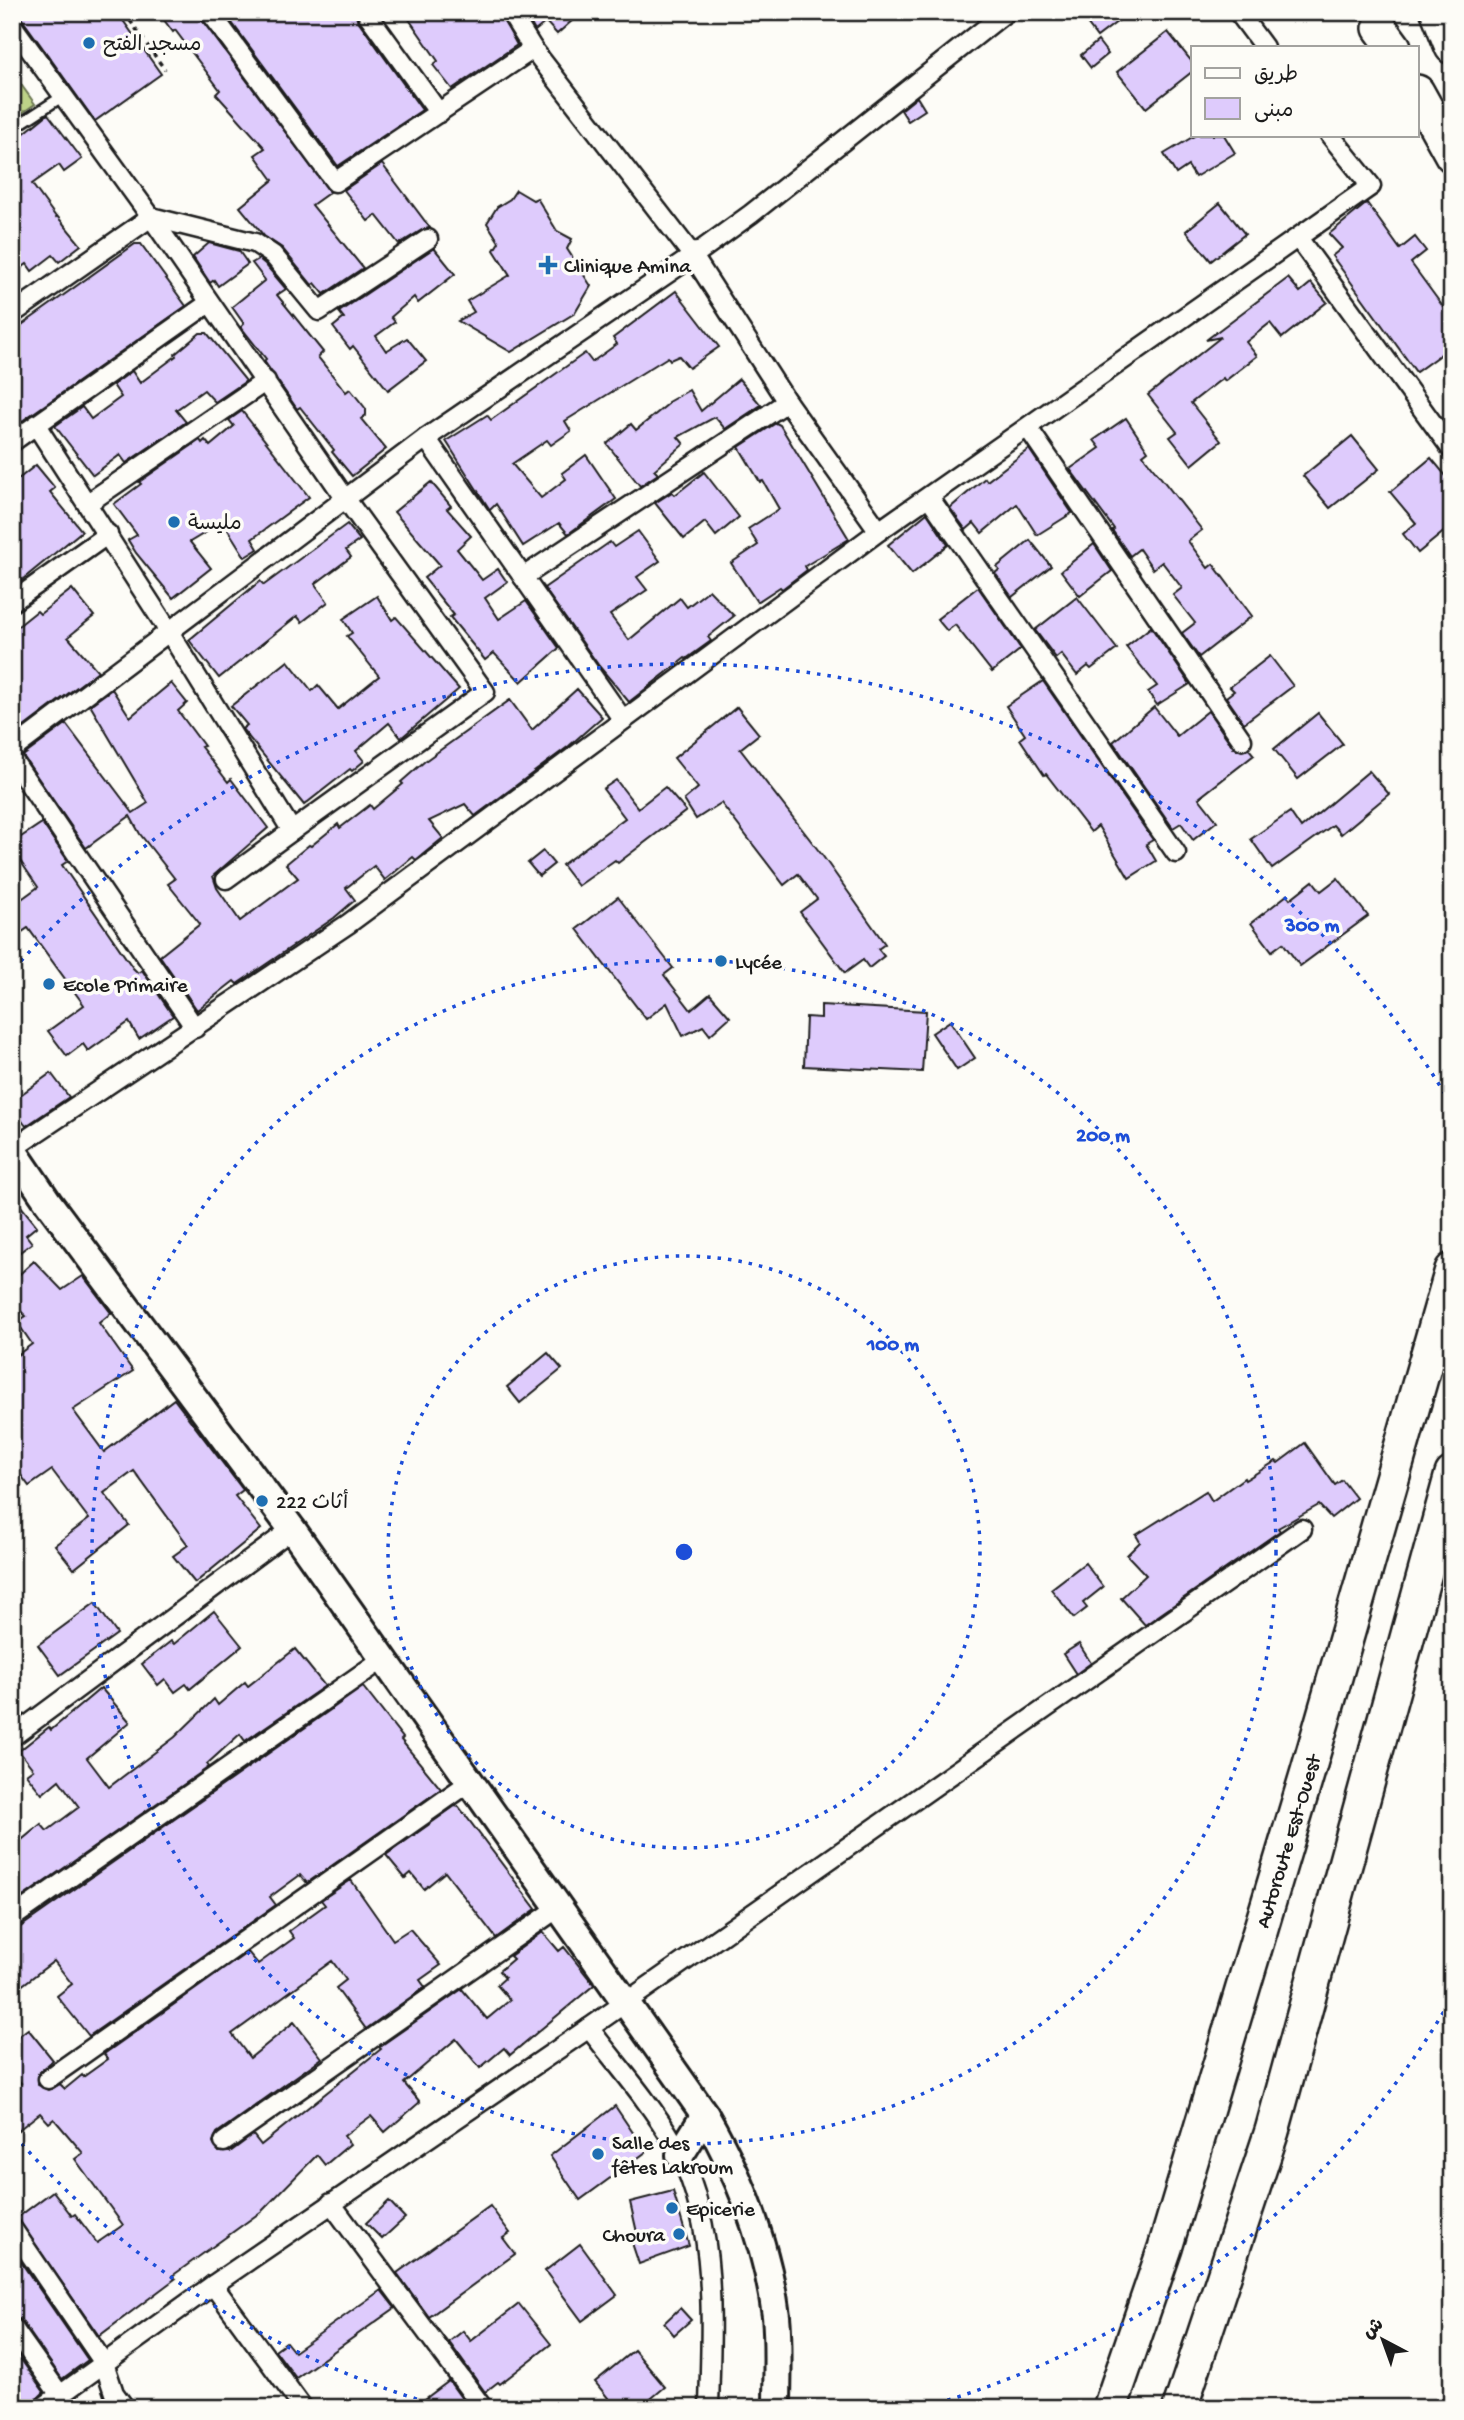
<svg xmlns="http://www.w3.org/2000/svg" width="1464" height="2420" font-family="'Gochi Hand','Playpen Sans Arabic',sans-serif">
	<rect width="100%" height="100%" fill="#fdfcf7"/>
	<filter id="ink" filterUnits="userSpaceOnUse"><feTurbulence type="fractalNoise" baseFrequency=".0143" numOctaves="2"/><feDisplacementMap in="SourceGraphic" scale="14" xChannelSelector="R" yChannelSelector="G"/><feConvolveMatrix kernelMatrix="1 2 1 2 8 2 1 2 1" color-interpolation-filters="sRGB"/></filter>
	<g filter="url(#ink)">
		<path fill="#bdd288" stroke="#6c7752" stroke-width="2" d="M12,72L35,104L12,120Z"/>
		<g fill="#decbfc" stroke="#1c1c1c" stroke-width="2">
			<path d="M17,12H117L161,74L95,121Z"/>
			<path d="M158,12H199L201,19L330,192L312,205L363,268L324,294L315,283L312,285L282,248L264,236L240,207L273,180L255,155L265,148L216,94L220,90L175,30L173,32Z"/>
			<path d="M224,12H355L357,19L422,110L338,166Z"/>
			<path d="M404,12H499L517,45L452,89L433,65L438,61Z"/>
			<path d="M524,12H582L557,34L546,22L535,31Z"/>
			<path d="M1078,12H1130L1097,37Z"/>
			<path d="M1168,32L1193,63V71L1146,108L1117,72Z"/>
			<path d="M1098,41L1108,54L1091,68L1081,55Z"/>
			<path d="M917,97L925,110L908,121L901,110Z"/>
			<path d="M48,114L82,159L64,172L59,165L32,184L56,217L57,216L81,245L59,262L53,255L32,271L27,264L12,275V143Z"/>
			<path d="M1196,135H1224L1235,153L1195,177L1188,166L1176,174L1164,154Z"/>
			<path d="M382,164L430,228L422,230L399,244L376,215L368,221L344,190Z"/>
			<path d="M516,190L533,200L537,198L557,231L572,239L567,249L591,286L575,313L511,352L458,321L474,312L467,301L510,275L494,250L499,242L487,223L497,207L510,199Z"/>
			<path d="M1220,203L1245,234L1211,261L1186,231Z"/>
			<path d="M1367,203L1400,249L1415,237L1426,251L1411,263L1452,319V346L1416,372L1332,256L1342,248L1329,234Z"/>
			<path d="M209,243L239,251L248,264L218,286L214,280L210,283L193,257Z"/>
			<path d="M135,244H141L186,306L12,428V332Z"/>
			<path d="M434,248L455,274L418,303L414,297L391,317L395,322L376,336L386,351L407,338L426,361L388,390L353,346L350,349L333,327L344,318L339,312Z"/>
			<path d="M259,259L265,264L286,289L277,295L323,352L318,357L346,392L350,389L366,409V415L361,419L386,449L352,476L332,452L334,450L300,407L297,409L264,361L266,359L241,327L244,324L232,307L265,280L252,263Z"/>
			<path d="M1288,278L1300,292L1311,283L1327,302L1282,338L1270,323L1246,342L1257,356L1225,381L1223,378L1191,403L1221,441L1192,465L1170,437L1177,432L1148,395L1221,337L1206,340Z"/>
			<path d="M676,291L719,347L689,368L679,356L670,360L668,357L565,421L571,431L551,445L547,440L512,464L541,498L566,479L562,473L586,455L616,499L568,534L559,523L523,546L496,504L490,510L446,441L487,415L491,420L585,353L592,362L617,344L613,338Z"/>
			<path d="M200,333H207L246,381L215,402L204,390L176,410L186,422L126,463L120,455L93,475L55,426L82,407L91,419L121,397L113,385L132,371L140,383L176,356L175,354Z"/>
			<path d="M739,379L761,405L725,429L715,417L678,437L684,444L654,470L658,474L640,486L607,444L631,424L636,430L668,404V402L689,390L701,411Z"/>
			<path d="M242,411L309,497L252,539L258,549L245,557L223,522L190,542L211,568L173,598L136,553L128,540L137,535L114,504L141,484L139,482L200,440L202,443L205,440L210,446L234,426L229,420Z"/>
			<path d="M1126,418L1148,451L1143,455L1202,530L1188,541L1208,568L1213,564L1252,616L1199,657L1182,633L1195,623L1173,595L1182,588L1162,562L1153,569L1139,549L1130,556L1112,530L1114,529L1070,469L1100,448L1094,440Z"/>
			<path d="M776,423L780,425L849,539L805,566L807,570L782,589L780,587L757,602L731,563L758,545L748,529L779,509L763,481L760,482L739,447Z"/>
			<path d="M1352,436L1379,469L1330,508L1303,476Z"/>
			<path d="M1029,449L1072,513L1037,535L1017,504L982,533L974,523L966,530L950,508L985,478L987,481Z"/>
			<path d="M1431,458L1452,483V525L1418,553L1403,534L1416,523L1390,492Z"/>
			<path d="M36,465L55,488L50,492L82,531L12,588V484Z"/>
			<path d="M704,472L739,517L716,536L705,522L684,539L655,503L672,492L675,495Z"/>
			<path d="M431,482L451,506L447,509L471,536L457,549L482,580L498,569L507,582L485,598L499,619L526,601L559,648L521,682L494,653L485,660L450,617L454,615L424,578L440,565L394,512Z"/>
			<path d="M927,513L948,545L912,574L888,545Z"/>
			<path d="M347,524L360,540L346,550L351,557L315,584L328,602L302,622L297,616L219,678L189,640L260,581L264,585Z"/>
			<path d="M638,531L660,561L637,577L647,590L610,615L629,640L680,598L687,607L709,590L734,616L708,637L711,641L686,659L685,658L629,702L599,666L544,588L610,542L614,547Z"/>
			<path d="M1030,540L1051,566L1012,597L995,573L999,570L997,567Z"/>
			<path d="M1094,544L1112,571L1080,596L1061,571Z"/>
			<path d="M978,587L1021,649L992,672L955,625L947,631L937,619Z"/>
			<path d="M72,589L94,616L68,637L98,671L12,736V631L37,611L40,614Z"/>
			<path d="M377,596L392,620L396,617L459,689L401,738L389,723L356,751L364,761L352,771L350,769L304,805L242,729L247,725L231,706L288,661L312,691L318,685L338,709L379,676L347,636L352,633L343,619Z"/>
			<path d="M1077,597L1117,649L1091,669L1088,666L1077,675L1061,654L1056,658L1035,630Z"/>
			<path d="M1151,627L1190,684L1157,705L1148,692L1157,686L1126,647Z"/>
			<path d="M1270,656L1293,686L1244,723L1226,697L1234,691L1230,687Z"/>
			<path d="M1043,681L1153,840L1146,844L1156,861L1129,878L1098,826L1091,832L1046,774L1044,775L1020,739L1025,735L1006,706Z"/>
			<path d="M171,683L187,703L178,711L204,746L201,747L228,782L231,779L268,828L213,876L217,888L240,921L298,878L286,864L309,845L311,846L338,824L340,828L370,805L373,809L403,784L401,782L425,761L510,700L532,730L577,689L602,717L569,746L475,816L465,804L429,821L443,838L416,860L413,857L385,880L374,866L346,888L355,900L334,918L237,984L234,981L197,1010L160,956L200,924L168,884L175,879L140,834L130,816L86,848L23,756L66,724L133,813L148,803L90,705L112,689L130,717Z"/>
			<path d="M737,707L759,734L740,749L822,855L885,944L878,949L884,956L869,968L863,960L845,973L800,912L817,899L798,874L784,885L721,803L696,819L684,800L698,788L674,758Z"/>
			<path d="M1154,707L1177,736L1208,711L1233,747L1242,751L1249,749L1254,755L1199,798L1217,821L1193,840L1181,823L1173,828L1113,742Z"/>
			<path d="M1318,713L1343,744L1298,779L1274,749Z"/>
			<path d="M1369,771L1389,794L1341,834L1333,825L1272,869L1251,839L1290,812L1301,828Z"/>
			<path d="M616,780L638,808L665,787L686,811L618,863L615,860L578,886L562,865L625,818L603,789Z"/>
			<path d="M42,823L68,861L62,865L133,968L138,973L142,970L173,1016L139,1039L129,1022L88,1051L83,1044L67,1056L48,1031L84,1005L28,928L12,939V906L38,887L12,849V843Z"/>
			<path d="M543,851L554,864L539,876L528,863Z"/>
			<path d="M1338,878L1368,916L1300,966L1283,943L1272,951L1251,923L1287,895L1290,899L1313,881L1321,891Z"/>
			<path d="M618,897L673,968L664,975L691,1010L710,994L730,1017L710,1035L703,1026L683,1036L667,1003L646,1019L577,929Z"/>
			<path d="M821,1005L926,1011L922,1072L804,1066L806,1017L821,1018Z"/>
			<path d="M950,1021L975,1058L957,1070L932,1033Z"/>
			<path d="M51,1073L69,1097L26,1126L12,1108V1101Z"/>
			<path d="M12,1195L37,1226L26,1235L32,1243L12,1258Z"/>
			<path d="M34,1261L62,1290L83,1276L111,1313L99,1323L133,1371L73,1410L104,1452L174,1399L243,1490L235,1496L261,1529L195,1583L173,1556L188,1545L134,1471L104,1493L129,1525L74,1569L55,1545L89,1519L52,1470L29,1486L12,1463V1359L32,1344L17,1322L26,1316L12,1303V1281Z"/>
			<path d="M548,1353L562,1369L520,1403L507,1387Z"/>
			<path d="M1305,1443L1335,1485L1342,1480L1356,1498L1331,1518L1319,1505L1278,1528L1280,1531L1145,1625L1121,1598L1146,1575L1127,1555L1140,1542L1136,1535L1206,1491L1212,1501L1244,1478L1245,1480L1276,1461L1278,1463Z"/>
			<path d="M1085,1563L1103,1587L1083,1603L1087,1608L1074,1618L1051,1589Z"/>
			<path d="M95,1603L117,1634L60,1675L38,1645Z"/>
			<path d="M214,1611L242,1646L190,1689L186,1684L175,1692L165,1679L158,1685L142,1664L171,1641L174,1644Z"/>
			<path d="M1079,1644L1091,1663L1076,1674L1063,1654Z"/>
			<path d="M295,1649L325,1686L245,1741L240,1734L207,1764L209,1767L14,1903L12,1899V1848L41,1824L47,1831L79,1807L59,1780L42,1794L26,1774L33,1769L19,1751L49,1727L51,1730L101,1688L130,1722L87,1758L109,1787L175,1737L214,1699L218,1705L245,1682L248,1686Z"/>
			<path d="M363,1687L403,1738L401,1740L441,1789L307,1883L300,1875L270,1897L276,1905L89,2036L57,1996L72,1984L54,1961L12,1993V1933Z"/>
			<path d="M455,1806L459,1807L536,1909L496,1938L445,1872L424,1889L411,1873L405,1878L386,1855Z"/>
			<path d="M351,1880L393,1940L410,1929L441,1965L420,1980L425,1987L366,2029L336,1988L346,1980L332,1961L232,2034L250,2058L294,2022L322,2058L217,2133L213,2142L219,2152H230L253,2135L261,2145L381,2049L379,2047L462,1989L487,2019L510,2000L497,1985L505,1978L499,1971L513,1959L510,1956L543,1932L559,1951L564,1947L594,1985L510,2055L504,2048L480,2068L456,2039L404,2083L420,2102L385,2132L371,2116L344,2136L350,2144L325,2165L317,2155L262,2211L172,2276L175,2279L99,2336L17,2218L53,2191L72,2216L75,2214L97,2243L123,2225L75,2159L83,2153L54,2119L49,2123L40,2113L12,2135V2090L21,2083L12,2073V2041L28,2029L53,2060L38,2074V2085L48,2090L60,2084L65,2089L82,2075L83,2077L108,2059L104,2054L248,1952L258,1964L294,1938L289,1931L325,1905L321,1900Z"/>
			<path d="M615,2106L646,2152L580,2200L550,2156Z"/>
			<path d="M673,2191L689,2246L639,2264L631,2240L638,2237L630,2202Z"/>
			<path d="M389,2201L405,2218L382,2239L366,2223Z"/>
			<path d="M490,2206L510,2233L503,2238L515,2254L429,2317L397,2273Z"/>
			<path d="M580,2244L617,2295L582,2321L545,2271Z"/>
			<path d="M12,2249L88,2360L62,2379L21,2320L12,2316Z"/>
			<path d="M381,2290L395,2308L296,2378L275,2350L286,2342L294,2352Z"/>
			<path d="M519,2304L551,2344L500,2384L498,2382L485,2392L449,2342L463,2331L471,2341Z"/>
			<path d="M680,2308L691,2320L674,2335L664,2323Z"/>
			<path d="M12,2347L44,2392L28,2408H12Z"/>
			<path d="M634,2350L665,2387L640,2408H616L595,2382Z"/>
			<path d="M449,2381L467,2406L465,2408H413Z"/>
		</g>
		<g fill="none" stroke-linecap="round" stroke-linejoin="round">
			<defs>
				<path id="service" d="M12,129L63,96"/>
				<g id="minor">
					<path d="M210,12L335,182L533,49"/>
					<path d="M366,12L439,113"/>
					<path d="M510,12L533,49L693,256L787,402L879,531"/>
					<path d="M1238,12L1264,47"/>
					<path d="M12,25L151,217L12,314"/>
					<path d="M151,217L345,498L485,692L292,831L168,630L36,425L209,303"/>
					<path d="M151,217L255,243L273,255L319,311L428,239"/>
					<path d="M1298,238L1452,450"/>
					<path d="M1028,428L1242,740"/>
					<path d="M426,438L623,720"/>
					<path d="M12,442L36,425"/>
					<path d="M929,497L1176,853"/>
					<path d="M88,503L266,381"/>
					<path d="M523,577L787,402"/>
					<path d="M12,602L108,534"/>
					<path d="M12,750L426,438L693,256L751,214L1006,12"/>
					<path d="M12,759L195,1028"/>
					<path d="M226,879L292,831"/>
					<path d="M12,1149L348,924L879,531L1371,186L1330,135"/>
					<path d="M12,1737L292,1529"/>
					<path d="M12,1918L383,1659"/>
					<path d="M589,2028C617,2065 649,2101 672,2140C719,2220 711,2320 709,2408"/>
					<path d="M48,2079L470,1782"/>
					<path d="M224,2142L558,1908"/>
					<path d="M331,2203L483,2408"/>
					<path d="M12,2228L104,2363L114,2393L125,2408"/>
					<path d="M213,2285L303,2408"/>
					<path d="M12,2327L60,2395"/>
					<path d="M42,2408L213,2285L589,2028L1302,1529"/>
				</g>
				<g id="secondary">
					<path d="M12,1149L48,1202L292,1529L705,2115C741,2178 767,2244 776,2316C779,2346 777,2378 777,2408"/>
					<path d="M680,2155L705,2115"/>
				</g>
				<g id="motorway">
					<path d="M1438,12L1452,47"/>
					<path d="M1380,28L1394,47"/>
					<path d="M1417,92L1452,155"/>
					<path d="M1110,2408L1165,2248L1308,1771L1452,1270"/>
					<path d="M1180,2408L1272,2131L1452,1474"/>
				</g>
			</defs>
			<use href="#service" stroke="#1c1c1c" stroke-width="14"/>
			<use href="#minor" stroke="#1c1c1c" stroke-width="23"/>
			<use href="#secondary" stroke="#1c1c1c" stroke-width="32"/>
			<use href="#motorway" stroke="#1c1c1c" stroke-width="38"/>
			<path stroke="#1c1c1c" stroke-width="3.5" stroke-dasharray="5 5" stroke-linecap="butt" d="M124,12L165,70"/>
			<use href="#service" stroke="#fdfcf7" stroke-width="9"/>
			<use href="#minor" stroke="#fdfcf7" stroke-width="18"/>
			<use href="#secondary" stroke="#fdfcf7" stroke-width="26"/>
			<use href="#motorway" stroke="#fdfcf7" stroke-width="33"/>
		</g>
	</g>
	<g fill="none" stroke="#1d4ed8" stroke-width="3.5" stroke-dasharray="3.5 7">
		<circle cx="684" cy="1552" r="296"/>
		<circle cx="684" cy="1552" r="592"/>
		<path d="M1449 2003A888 888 0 0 1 921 2408M447 2408A888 888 0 0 1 14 2135M14 969A888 888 0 0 1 1449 1101"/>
	</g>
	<g fill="#1f6fb2" stroke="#fdfcf7" stroke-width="2.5">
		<circle cx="89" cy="43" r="7"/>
		<path d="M544.5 254.5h7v7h7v7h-7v7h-7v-7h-7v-7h7z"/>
		<circle cx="174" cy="522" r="7"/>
		<circle cx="721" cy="961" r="7"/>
		<circle cx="49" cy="984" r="7"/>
		<circle cx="262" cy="1501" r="7"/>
		<circle cx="598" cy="2154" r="7"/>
		<circle cx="672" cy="2208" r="7"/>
		<circle cx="679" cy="2234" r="7"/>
	</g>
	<g text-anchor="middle" stroke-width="7" stroke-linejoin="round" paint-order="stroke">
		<g font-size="21" fill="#1c1c1c" stroke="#fdfcf7" text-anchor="start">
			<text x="103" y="50">مسجد الفتح</text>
			<text x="564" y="272">Clinique Amina</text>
			<text x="188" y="529">مليسة</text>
			<text x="735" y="968">Lycée</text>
			<text x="63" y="991">Ecole Primaire</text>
			<text x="276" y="1508">أثاث 222</text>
			<text x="612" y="2149">Salle des<tspan x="612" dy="24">fêtes Lakroum</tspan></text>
			<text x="686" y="2215">Epicerie</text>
			<text x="665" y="2241" text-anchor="end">Choura</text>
		</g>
		<g font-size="21" fill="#1c1c1c" stroke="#fdfcf7">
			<text transform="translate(1287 1841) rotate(-73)" y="7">Autoroute Est-Ouest</text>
		</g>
	</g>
	<circle cx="684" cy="1552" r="10" fill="#1d4ed8" stroke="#fdfcf7" stroke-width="3.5"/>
	<g font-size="21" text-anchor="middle" font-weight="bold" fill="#1d4ed8" stroke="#fdfcf7" stroke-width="7" stroke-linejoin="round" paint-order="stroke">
		<text x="1312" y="931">300 m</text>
		<text x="1103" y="1141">200 m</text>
		<text x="893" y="1350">100 m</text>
	</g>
	<rect width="1464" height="2420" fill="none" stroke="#fdfcf7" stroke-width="42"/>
	<rect x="21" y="21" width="1422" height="2378" fill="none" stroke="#1c1c1c" stroke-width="2.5" filter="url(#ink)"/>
	<rect x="1191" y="46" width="228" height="91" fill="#fdfcf7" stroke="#a3a29f" stroke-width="2"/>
	<rect x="1205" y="68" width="35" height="10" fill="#fdfcf7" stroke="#a3a29f" stroke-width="2"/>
	<text x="1254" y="80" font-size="21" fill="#1c1c1c">طريق</text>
	<rect x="1205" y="98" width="35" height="21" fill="#decbfc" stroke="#a3a29f" stroke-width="2"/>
	<text x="1254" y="116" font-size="21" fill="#1c1c1c">مبنى</text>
	<g transform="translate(1383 2340) rotate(319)" stroke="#fdfcf7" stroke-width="5" paint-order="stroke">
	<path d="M0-5L12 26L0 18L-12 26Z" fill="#1c1c1c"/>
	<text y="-10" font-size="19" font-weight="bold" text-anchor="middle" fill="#1c1c1c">ش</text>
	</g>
</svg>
